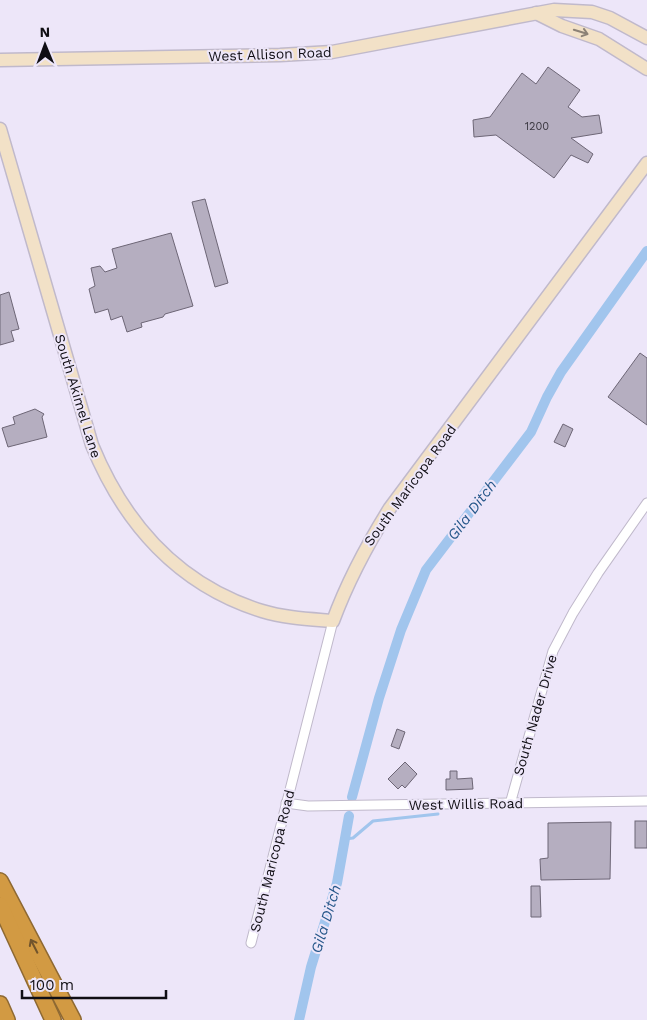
<svg xmlns="http://www.w3.org/2000/svg" width="647" height="1020" font-family="'Work Sans',sans-serif">
	<rect width="100%" height="100%" fill="#ede6f9"/>
	<g fill="none" stroke-linecap="round" stroke-linejoin="round">
		<path stroke="#a1c5ed" stroke-width="3" d="M345,839L353,838L373,821L438,814"/>
		<g stroke="#a1c5ed" stroke-width="10">
			<path d="M352,797L379,698L401,630L426,570L531,432L547,397L561,372L647,251"/>
			<path d="M299,1020L311,967L337,883L349,816"/>
		</g>
	</g>
	<g fill="#b5aec0" stroke="#6d6676">
		<path d="M548,67L580,90L568,107L582,117L599,115L602,133L571,138L593,154L588,163L571,155L554,178L496,135L474,137L473,120L490,117L522,73L536,84Z"/>
		<path d="M205,199L228,283L215,287L192,202Z"/>
		<path d="M171,233L193,306L165,314L163,317L141,323L142,327L127,332L122,316L111,320L108,309L95,313L89,289L95,286L91,268L100,266L105,272L117,268L112,249Z"/>
		<path d="M9,292L19,329L11,331L14,341L0,345V295Z"/>
		<path d="M640,353L647,358V425L608,397Z"/>
		<path d="M35,409L44,414L42,417L47,437L8,447L2,428L15,424L13,417Z"/>
		<path d="M563,424L573,429L565,447L554,442Z"/>
		<path d="M397,729L405,732L399,749L391,746Z"/>
		<path d="M405,762L417,774L405,788L402,785L398,789L388,779Z"/>
		<path d="M450,771H457V779L472,778L473,789L446,790V779H450Z"/>
		<rect x="635" y="821" width="12" height="27"/>
		<path d="M611,822L610,879L541,880L540,859L548,858V823Z"/>
		<path d="M531,886H540L541,917H531Z"/>
	</g>
	<g fill="none" stroke-linecap="round" stroke-linejoin="round">
		<defs>
			<g id="street">
				<path d="M286,803L308,806L647,801"/>
				<path d="M510,804L553,651L573,613L598,573L647,503"/>
				<path d="M251,943L333,621"/>
			</g>
			<g id="secondary">
				<path d="M536,13L562,26L599,39L647,69"/>
				<path d="M0,60L280,55L332,52L554,10L592,12L610,18L647,38"/>
				<path d="M0,129L92,445C124,523 178,585 262,611C285,618 309,619 333,621C348,580 367,545 390,508L647,163"/>
			</g>
			<g id="highway">
				<path d="M0,881L73,1020"/>
				<path d="M0,905L53,1020"/>
				<path d="M0,1004L7,1020"/>
			</g>
		</defs>
		<use href="#street" stroke="#c0b9cb" stroke-width="11"/>
		<use href="#secondary" stroke="#c0b9cb" stroke-width="15"/>
		<use href="#highway" stroke="#8e6933" stroke-width="18"/>
		<use href="#street" stroke="#fff" stroke-width="9"/>
		<use href="#secondary" stroke="#f2e1c7" stroke-width="12"/>
		<use href="#highway" stroke="#d29a43" stroke-width="15"/>
	</g>
	<defs><path id="oneway-shaft" d="M-6 0H5M1.5-3L5.5 0L1.5 3" fill="none" stroke-width="1.6" stroke-linecap="round" stroke-linejoin="round" transform="scale(1.25)"/></defs>
	<use stroke="#8c8276" href="#oneway-shaft" transform="translate(581 32) rotate(17)"/>
	<use stroke="#71542c" href="#oneway-shaft" transform="translate(34 946) rotate(-117)"/>
	<g text-anchor="middle" stroke-width="4" stroke-linejoin="round" paint-order="stroke">
		<g font-size="11" fill="#39363f">
			<text x="537" y="130">1200</text>
		</g>
		<g font-size="14" fill="#100e14" stroke="#ede6f9">
			<text transform="translate(270 54) rotate(-2)" y="5">West Allison Road</text>
			<text transform="translate(78 396) rotate(73)" y="5">South Akimel Lane</text>
			<text transform="translate(410 485) rotate(-54)" y="5">South Maricopa Road</text>
			<text transform="translate(535 715) rotate(-74)" y="5">South Nader Drive</text>
			<text transform="translate(466 804) rotate(-1)" y="5">West Willis Road</text>
			<text transform="translate(272 861) rotate(-76)" y="5">South Maricopa Road</text>
		</g>
		<g font-size="15" font-style="italic" fill="#26578a" stroke="#ede6f9">
			<text transform="translate(472 510) rotate(-53)" y="5">Gila Ditch</text>
			<text transform="translate(326 919) rotate(-73)" y="5">Gila Ditch</text>
		</g>
	</g>
	<g transform="translate(45 45) rotate(359)" stroke="#ede6f9" stroke-width="4" paint-order="stroke">
	<path d="M0-4L9 19L0 12L-9 19Z" fill="#100e14"/>
	<text y="-8" font-size="14" font-weight="bold" text-anchor="middle" fill="#100e14">N</text>
	</g>
	<path d="M22 990v8h144v-8" fill="none" stroke="#100e14" stroke-width="2.5"/>
	<text x="30" y="990" font-size="15" fill="#100e14" stroke="#ede6f9" stroke-width="4" paint-order="stroke">100 m</text>
</svg>
